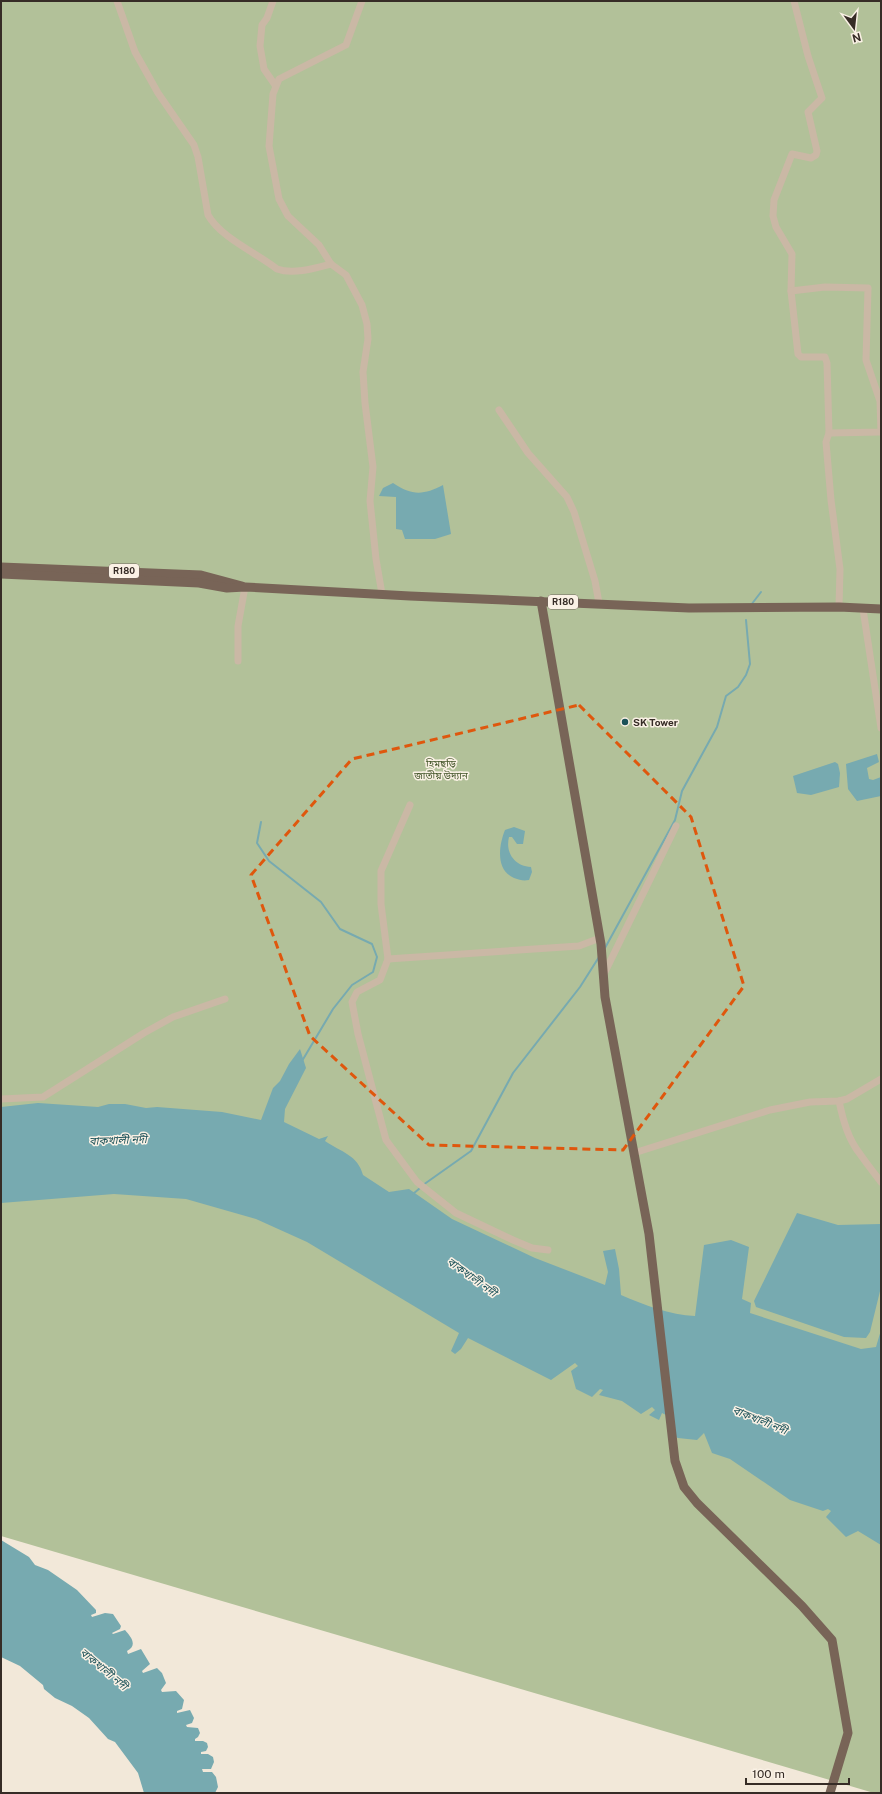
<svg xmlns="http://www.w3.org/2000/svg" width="882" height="1794" font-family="'Public Sans','Noto Sans Bengali',sans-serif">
	<rect width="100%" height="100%" fill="#f2e8d9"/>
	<path fill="#b2c199" d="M1,1H881V1793H874L1,1536Z"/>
	<g fill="#77aab0">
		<path d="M393,483C412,496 424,495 443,485L451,534L435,539H405L402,530L396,529V497L379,496L383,488Z"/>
		<path d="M877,754L879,762L867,768L869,779L873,780L881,777V796L857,801L848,789L846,764Z"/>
		<path d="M835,762L838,764L840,773L839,787L811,795L797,793L793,776Z"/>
		<path d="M514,827L525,831L523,844H517L512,837H509C505,853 515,866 531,867L532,872L529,880C523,881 520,880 514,878C495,870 499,845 505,830Z"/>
		<path d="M300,1049L306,1068L285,1109L284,1122L319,1139L328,1136L325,1141C341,1152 358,1155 363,1175L389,1192L409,1189L452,1219L535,1258L605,1285L608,1272L603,1251L615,1249L619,1269L621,1295C644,1305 670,1315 695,1316L704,1245L731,1240L749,1247L742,1299L751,1303L750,1313L861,1349L876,1347L881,1330V1545L858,1531L846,1537L826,1517L831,1511L828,1509L823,1511L790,1500L730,1459L712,1453L704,1433L697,1440L678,1438L669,1434L674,1419L662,1413L659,1420L649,1415L655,1410L652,1407L641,1414L622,1401L599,1395L603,1390L600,1389L592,1397L576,1389L571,1371L578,1366L575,1363L551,1380L468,1338L461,1349L455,1354L451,1351L459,1333L307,1242L256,1219L186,1199L114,1194L1,1203V1107L38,1103L98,1107L109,1104H125L146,1108L157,1107L222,1112L261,1120L273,1088L280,1081L289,1064Z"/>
		<path d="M797,1213L838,1225L881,1224V1287L870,1332L866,1338L844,1337L756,1307L754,1301Z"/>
		<path d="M1,1540L29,1557L35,1565L48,1570L77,1590L96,1610V1613L91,1615L92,1617L105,1613L113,1614L121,1626L120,1629L112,1633L113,1634L125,1630C131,1637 138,1645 127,1651L128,1654L141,1649L150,1664L142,1671L143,1673L157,1668L162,1673L166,1683L161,1690L162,1692L176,1691L184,1700L182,1709L177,1711V1713L190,1710L194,1718L192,1723L186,1725L187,1727L198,1728L200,1733L198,1737L195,1739V1741H203L207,1743L208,1747L206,1751L201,1752V1754H208L213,1757L214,1762L211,1769H202L203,1772H212L216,1777L218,1787L215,1793H144L138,1773L115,1742L108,1739L89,1718L72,1706L55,1698L44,1689L43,1685L20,1666L1,1657Z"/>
	</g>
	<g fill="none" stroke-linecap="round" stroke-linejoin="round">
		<g stroke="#77aab0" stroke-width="2">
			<path d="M751,605L761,592"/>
			<path d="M261,822L257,843L269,861L321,902L340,929L372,944L377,957L373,972L352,985L333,1009L302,1061"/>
			<path d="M605,948L675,820L682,791L717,727L726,696L738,687L746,675L750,664L746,620"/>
			<path d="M423,1185L471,1151L513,1073L580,987L599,957"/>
			<path d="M413,1194L420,1188"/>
		</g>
		<g stroke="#cab8a5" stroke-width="7">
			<path d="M117,1L135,52L158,93L194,145L198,157L208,215C221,238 257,253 277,269C293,275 316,268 331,264"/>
			<path d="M273,1L267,18L262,25L260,46L264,69L275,85"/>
			<path d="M362,1L346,45L279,79L273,94L269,146L279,199L288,216L319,245L331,264L346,275L362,305L367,324L368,339L363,372L365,403L373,467L370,501L376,559L382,594"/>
			<path d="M794,1L808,56L822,98L808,112L817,151L816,155L811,158L792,154L774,200L773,216L776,227L792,254L791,291L798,354L801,357H825L827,363L829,433L826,442L831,500L840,569L839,607"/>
			<path d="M791,291L825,287L868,288L866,360L880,401L881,432L829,433"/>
			<path d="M499,410L528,453L567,497L574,512L595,581L599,603"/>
			<path d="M863,609L881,728"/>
			<path d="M238,661V626L245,587"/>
			<path d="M410,805L381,871V904L388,959L380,980L357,992L352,1002L358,1034L386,1140L417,1182L456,1213L513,1240L532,1248L548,1250"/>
			<path d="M388,959L579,946L600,938"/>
			<path d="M604,974L676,826"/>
			<path d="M1,1099L43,1097L144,1033L173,1017L225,999"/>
			<path d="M839,1101C843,1120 848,1139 860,1154C867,1164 874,1173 881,1182"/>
			<path d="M634,1153L770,1110L810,1102L839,1101L847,1099L881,1079"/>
		</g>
		<g stroke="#786457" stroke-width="9">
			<path d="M1,567L201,575L242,586"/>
			<path d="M1,574L199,583L227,588L245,587L410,596L689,608L839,607L881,609"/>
			<path d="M541,601L601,944L605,997L649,1234L675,1461L684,1487L697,1503L802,1606L832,1640L848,1733L830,1793"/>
		</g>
	</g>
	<path fill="none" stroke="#df570d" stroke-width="3" stroke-dasharray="8 5" stroke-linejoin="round" d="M579,705L691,817L744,986L623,1150L429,1145L310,1036L251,875L352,759Z"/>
	<circle fill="#1b5158" stroke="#faf1e5" stroke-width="1.5" cx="625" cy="722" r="4"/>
	<g text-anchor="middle" stroke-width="3" stroke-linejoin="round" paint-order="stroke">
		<g fill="#faf1e5" stroke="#71675f" stroke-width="1">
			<rect x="109" y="564" width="30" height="14" rx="3"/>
			<rect x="548" y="595" width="30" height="14" rx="3"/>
		</g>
		<g font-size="9" font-weight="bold" fill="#362c26">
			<text x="124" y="574">R180</text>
			<text x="563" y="605">R180</text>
		</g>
		<g font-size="10" font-weight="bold" fill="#362c26" stroke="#faf1e5" text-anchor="start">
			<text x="633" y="726">SK Tower</text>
		</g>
		<g font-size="10" fill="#435529" stroke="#faf1e5">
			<text x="441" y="767">হিমছড়ি<tspan x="441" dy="12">জাতীয় উদ্যান</tspan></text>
		</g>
		<g font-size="11" font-style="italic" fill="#1b5158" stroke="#faf1e5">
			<text transform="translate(118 1140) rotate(-2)" y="4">বাকখালী নদী</text>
			<text transform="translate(472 1277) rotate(36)" y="4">বাকখালী নদী</text>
			<text transform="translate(760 1420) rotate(22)" y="4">বাকখালী নদী</text>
			<text transform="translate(104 1669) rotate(40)" y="4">বাকখালী নদী</text>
		</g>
	</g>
	<rect width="882" height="1794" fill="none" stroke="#362c26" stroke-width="4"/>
	<g transform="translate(854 28) rotate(165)" stroke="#faf1e5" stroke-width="3" paint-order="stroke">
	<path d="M0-3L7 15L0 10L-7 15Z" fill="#362c26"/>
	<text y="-6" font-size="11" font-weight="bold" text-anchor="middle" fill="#362c26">N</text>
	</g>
	<path d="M746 1778v6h103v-6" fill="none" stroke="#362c26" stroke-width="2"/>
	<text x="752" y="1778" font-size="12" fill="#362c26" stroke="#faf1e5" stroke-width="3" paint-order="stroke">100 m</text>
</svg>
